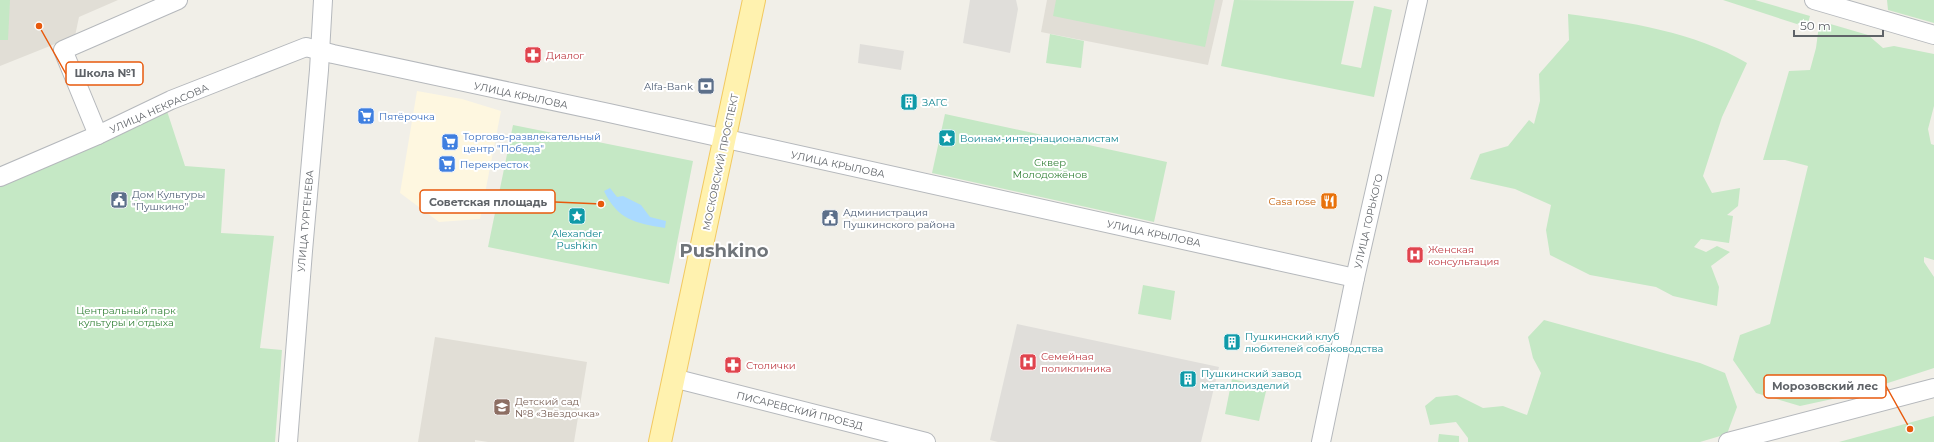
<svg xmlns="http://www.w3.org/2000/svg" width="1934" height="442" font-family="Montserrat,sans-serif">
	<rect width="100%" height="100%" fill="#f1efe8"/>
	<path fill="#fef7e0" d="M417,91L462,99L501,111L480,219L439,222L400,193Z"/>
	<g fill="#e0deda">
		<path d="M970,0H1016L1018,9L1010,53L963,43Z"/>
		<path d="M860,44L904,51L901,70L858,63Z"/>
		<path d="M1017,324L1219,367L1201,442H998L990,440Z"/>
	</g>
	<g fill="#e1ded6">
		<path d="M0,0H118L79,17L75,36L0,66Z"/>
		<path d="M1047,0H1223L1208,65L1041,32Z"/>
		<path d="M435,337L587,362L574,442H488L475,440V442H418Z"/>
	</g>
	<g fill="#c5e8c5">
		<path d="M0,0H10L8,40H0Z"/>
		<path d="M1056,0H1215L1205,47L1053,16Z"/>
		<path d="M1234,0L1354,1L1341,64L1361,68L1374,6L1392,10L1374,97L1221,66Z"/>
		<path d="M1723,0H1755L1810,16L1808,23L1803,26Z"/>
		<path d="M1887,0H1934V23L1888,10Z"/>
		<path d="M1568,14C1628,22 1695,32 1747,63L1722,117L1703,176L1712,193L1740,188L1738,206L1727,215L1733,216L1729,243L1701,239L1694,247L1706,252L1717,246L1730,252L1711,266L1719,287L1717,306L1673,296L1656,287L1590,275L1550,255L1546,230L1551,205L1515,189L1470,179L1480,154L1508,146L1529,120L1534,124L1540,101L1539,74L1569,40Z"/>
		<path d="M1827,23L1868,35L1883,48L1894,46L1934,54V106L1928,129L1931,144L1934,145V260L1924,257V262L1934,277V368L1851,395L1800,406L1756,393L1733,360L1740,335L1770,324L1808,166L1785,160H1763L1789,71L1810,70L1816,48L1819,25Z"/>
		<path d="M1050,34L1084,41L1081,68L1046,63Z"/>
		<path d="M167,111L185,166L225,169L221,233L274,236L260,348L282,350L275,442H0V183Z"/>
		<path d="M945,114L1167,162L1154,222L932,173Z"/>
		<path d="M513,125L693,161L669,284L488,247Z"/>
		<path d="M1143,285L1175,291L1171,320L1138,314Z"/>
		<path d="M1544,320L1700,363L1725,373L1737,407L1727,434L1700,442H1468V438L1456,422L1430,425L1425,406L1436,397L1457,395L1483,408L1503,406L1527,415L1541,373L1533,358L1528,337Z"/>
		<path d="M1232,379L1267,387L1259,421L1225,414Z"/>
		<path d="M1934,416V442H1839Z"/>
		<path d="M1439,434L1459,436V442H1438Z"/>
	</g>
	<path fill="#aadaff" d="M610,188L617,197L623,196L641,205L650,217L666,221L665,228C635,223 618,220 604,191Z"/>
	<g fill="none" stroke-linecap="round" stroke-linejoin="round">
		<defs>
			<g id="minor">
				<path d="M1814,0L1934,35"/>
				<path d="M98,135L63,50L178,0"/>
				<path d="M0,177L98,135L171,100L306,47L333,54L609,113L1355,278"/>
				<path d="M673,378L926,442"/>
				<path d="M288,442L303,251L319,70L323,0"/>
				<path d="M1321,442L1355,278L1418,0"/>
				<path d="M1728,442L1934,388"/>
			</g>
			<path id="major" d="M660,442L754,0"/>
		</defs>
		<use href="#minor" stroke="#b5b8bc" stroke-width="20"/>
		<use href="#major" stroke="#f2c960" stroke-width="24"/>
		<use href="#minor" stroke="#fff" stroke-width="18"/>
		<use href="#major" stroke="#fff2af" stroke-width="22"/>
	</g>
	<defs>
		<symbol id="pharmacy-square" viewBox="-11 -11 22 22"><rect x="-9" y="-9" width="18" height="18" rx="4" fill="#e0444e" stroke="#fff"/><path d="M-2-6h4v4h4v4h-4v4h-4v-4h-4v-4h4Z" fill="#fff"/></symbol>
		<symbol id="bank-square" viewBox="-11 -11 22 22"><rect x="-9" y="-9" width="18" height="18" rx="4" fill="#5c6f8a" stroke="#fff"/><path d="M-6-4H6V4H-6ZM0-2.3a2.3 2.3 0 1 0 0 4.6a2.3 2.3 0 1 0 0-4.6Z" fill="#fff"/></symbol>
		<symbol id="building-square" viewBox="-11 -11 22 22"><rect x="-9" y="-9" width="18" height="18" rx="4" fill="#0f9aa8" stroke="#fff"/><path d="M-4-6H4V6H1V3H-1V6H-4ZM-2.5-4.3h1.7v1.8h-1.7ZM.8-4.3h1.7v1.8H.8ZM-2.5-1h1.7V.8h-1.7ZM.8-1h1.7V.8H.8Z" fill="#fff"/></symbol>
		<symbol id="supermarket-square" viewBox="-11 -11 22 22"><rect x="-9" y="-9" width="18" height="18" rx="4" fill="#3f7fe0" stroke="#fff"/><path d="M-6-5.5h2.5l.6 2H6L4.5 2H-2.5L-4.4-4H-6ZM-1.5 3.2a1.3 1.3 0 1 0 .1 0ZM3 3.2a1.3 1.3 0 1 0 .1 0Z" fill="#fff"/></symbol>
		<symbol id="sight-square" viewBox="-11 -11 22 22"><rect x="-9" y="-9" width="18" height="18" rx="4" fill="#0f9aa8" stroke="#fff"/><path d="M0-6L1.8-2.2L6-1.7L2.9 1.2L3.7 5.4L0 3.3L-3.7 5.4L-2.9 1.2L-6-1.7L-1.8-2.2Z" fill="#fff"/></symbol>
		<symbol id="civic-square" viewBox="-11 -11 22 22"><rect x="-9" y="-9" width="18" height="18" rx="4" fill="#5c6f8a" stroke="#fff"/><path d="M-.6-6.5H3V-4.5H.6V-3L4-1V1h2V6H-6V1h2V-1L-.6-3ZM-1.2 2.5V6h2.4V2.5Z" fill="#fff"/></symbol>
		<symbol id="restaurant-square" viewBox="-11 -11 22 22"><rect x="-9" y="-9" width="18" height="18" rx="4" fill="#e8710a" stroke="#fff"/><path d="M-5-6h1v4h1v-4h1v4h1v-4h1v5L-1.5 .5V6h-2V.5L-5-1ZM5-6V6H3V1.5H1.5Q1.5-4 5-6Z" fill="#fff"/></symbol>
		<symbol id="hospital-square" viewBox="-11 -11 22 22"><rect x="-9" y="-9" width="18" height="18" rx="4" fill="#e0444e" stroke="#fff"/><path d="M-5-5h3v3.5h4V-5h3V5h-3V1.5h-4V5h-3Z" fill="#fff"/></symbol>
		<symbol id="school-square" viewBox="-11 -11 22 22"><rect x="-9" y="-9" width="18" height="18" rx="4" fill="#8d6e63" stroke="#fff"/><path d="M0-5L7-2L0 1L-7-2ZM-4 1L0 2.5L4 1V4Q0 6-4 4Z" fill="#fff"/></symbol>
	</defs>
	<g fill-rule="evenodd">
		<use href="#pharmacy-square" x="523" y="45" width="20" height="20"/>
		<use href="#bank-square" x="696" y="76" width="20" height="20"/>
		<use href="#building-square" x="899" y="92" width="20" height="20"/>
		<use href="#supermarket-square" x="356" y="106" width="20" height="20"/>
		<use href="#sight-square" x="937" y="128" width="20" height="20"/>
		<use href="#supermarket-square" x="440" y="132" width="20" height="20"/>
		<use href="#supermarket-square" x="437" y="154" width="20" height="20"/>
		<use href="#civic-square" x="109" y="190" width="20" height="20"/>
		<use href="#restaurant-square" x="1319" y="191" width="20" height="20"/>
		<use href="#sight-square" x="567" y="206" width="20" height="20"/>
		<use href="#civic-square" x="820" y="208" width="20" height="20"/>
		<use href="#hospital-square" x="1405" y="245" width="20" height="20"/>
		<use href="#building-square" x="1222" y="332" width="20" height="20"/>
		<use href="#hospital-square" x="1018" y="352" width="20" height="20"/>
		<use href="#pharmacy-square" x="723" y="355" width="20" height="20"/>
		<use href="#building-square" x="1178" y="369" width="20" height="20"/>
		<use href="#school-square" x="492" y="397" width="20" height="20"/>
	</g>
	<g text-anchor="middle" stroke-width="4" stroke-linejoin="round" paint-order="stroke">
		<g font-size="10" fill="#be3a42" stroke="#fff" text-anchor="start">
			<text x="546" y="59">Диалог</text>
			<text x="1428" y="253">Женская<tspan x="1428" dy="12">консультация</tspan></text>
			<text x="1041" y="360">Семейная<tspan x="1041" dy="12">поликлиника</tspan></text>
			<text x="746" y="369">Столички</text>
		</g>
		<g font-size="10" fill="#4e5e75" stroke="#fff" text-anchor="start">
			<text x="693" y="90" text-anchor="end">Alfa-Bank</text>
			<text x="132" y="198">Дом Культуры<tspan x="132" dy="12">"Пушкино"</tspan></text>
			<text x="843" y="216">Администрация<tspan x="843" dy="12">Пушкинского района</tspan></text>
		</g>
		<g font-size="10" fill="#5f6368" stroke="#fff">
			<text transform="translate(521 95) rotate(12)" y="4">УЛИЦА КРЫЛОВА</text>
			<text transform="translate(159 108) rotate(-24)" y="4">УЛИЦА НЕКРАСОВА</text>
			<text transform="translate(720 162) rotate(-78)" y="4">МОСКОВСКИЙ ПРОСПЕКТ</text>
			<text transform="translate(838 164) rotate(12)" y="4">УЛИЦА КРЫЛОВА</text>
			<text transform="translate(305 221) rotate(-85)" y="4">УЛИЦА ТУРГЕНЕВА</text>
			<text transform="translate(1368 221) rotate(-77)" y="4">УЛИЦА ГОРЬКОГО</text>
			<text transform="translate(1154 233) rotate(12)" y="4">УЛИЦА КРЫЛОВА</text>
			<text transform="translate(800 410) rotate(14)" y="4">ПИСАРЕВСКИЙ ПРОЕЗД</text>
		</g>
		<g font-size="10" fill="#0d838f" stroke="#fff" text-anchor="start">
			<text x="922" y="106">ЗАГС</text>
			<text x="960" y="142">Воинам-интернационалистам</text>
			<text x="577" y="237" text-anchor="middle">Alexander<tspan x="577" dy="12">Pushkin</tspan></text>
			<text x="1245" y="340">Пушкинский клуб<tspan x="1245" dy="12">любителей собаководства</tspan></text>
			<text x="1201" y="377">Пушкинский завод<tspan x="1201" dy="12">металлоизделий</tspan></text>
		</g>
		<g font-size="10" fill="#366cbe" stroke="#fff" text-anchor="start">
			<text x="379" y="120">Пятёрочка</text>
			<text x="463" y="140">Торгово-развлекательный<tspan x="463" dy="12">центр "Победа"</tspan></text>
			<text x="460" y="168">Перекресток</text>
		</g>
		<g font-size="10" fill="#348238" stroke="#fff">
			<text x="1050" y="166">Сквер<tspan x="1050" dy="12">Молодожёнов</tspan></text>
			<text x="126" y="314">Центральный парк<tspan x="126" dy="12">культуры и отдыха</tspan></text>
		</g>
		<g font-size="10" fill="#c56008" stroke="#fff" text-anchor="end">
			<text x="1316" y="205">Casa rose</text>
		</g>
		<g font-size="10" fill="#785e54" stroke="#fff" text-anchor="start">
			<text x="515" y="405">Детский сад<tspan x="515" dy="12">№8 «Звёздочка»</tspan></text>
		</g>
		<g font-size="18" font-weight="bold" fill="#70757a" stroke="#fff">
			<text x="724" y="257">Pushkino</text>
		</g>
	</g>
	<path fill="none" stroke="#e8590c" stroke-width="1.5" d="M39 26L66 74M601 204L555 202M1910 429L1886 386"/>
	<g fill="#e8590c" stroke="#fff" stroke-width="1.5">
		<circle cx="39" cy="26" r="4"/>
		<circle cx="601" cy="204" r="4"/>
		<circle cx="1910" cy="429" r="4"/>
	</g>
	<g fill="#fff" stroke="#e8590c" stroke-width="1.5">
		<rect x="66" y="62" width="77" height="23" rx="4"/>
		<rect x="420" y="190" width="135" height="23" rx="4"/>
		<rect x="1764" y="375" width="122" height="23" rx="4"/>
	</g>
	<g font-size="11" text-anchor="middle" font-weight="bold" fill="#5f6368">
		<text x="105" y="77">Школа №1</text>
		<text x="488" y="206">Советская площадь</text>
		<text x="1825" y="390">Морозовский лес</text>
	</g>
	<path d="M1794 30v6h89v-6" fill="none" stroke="#5f6368" stroke-width="2"/>
	<text x="1800" y="30" font-size="12" fill="#5f6368" stroke="#ffffff" stroke-width="3" paint-order="stroke">50 m</text>
</svg>
